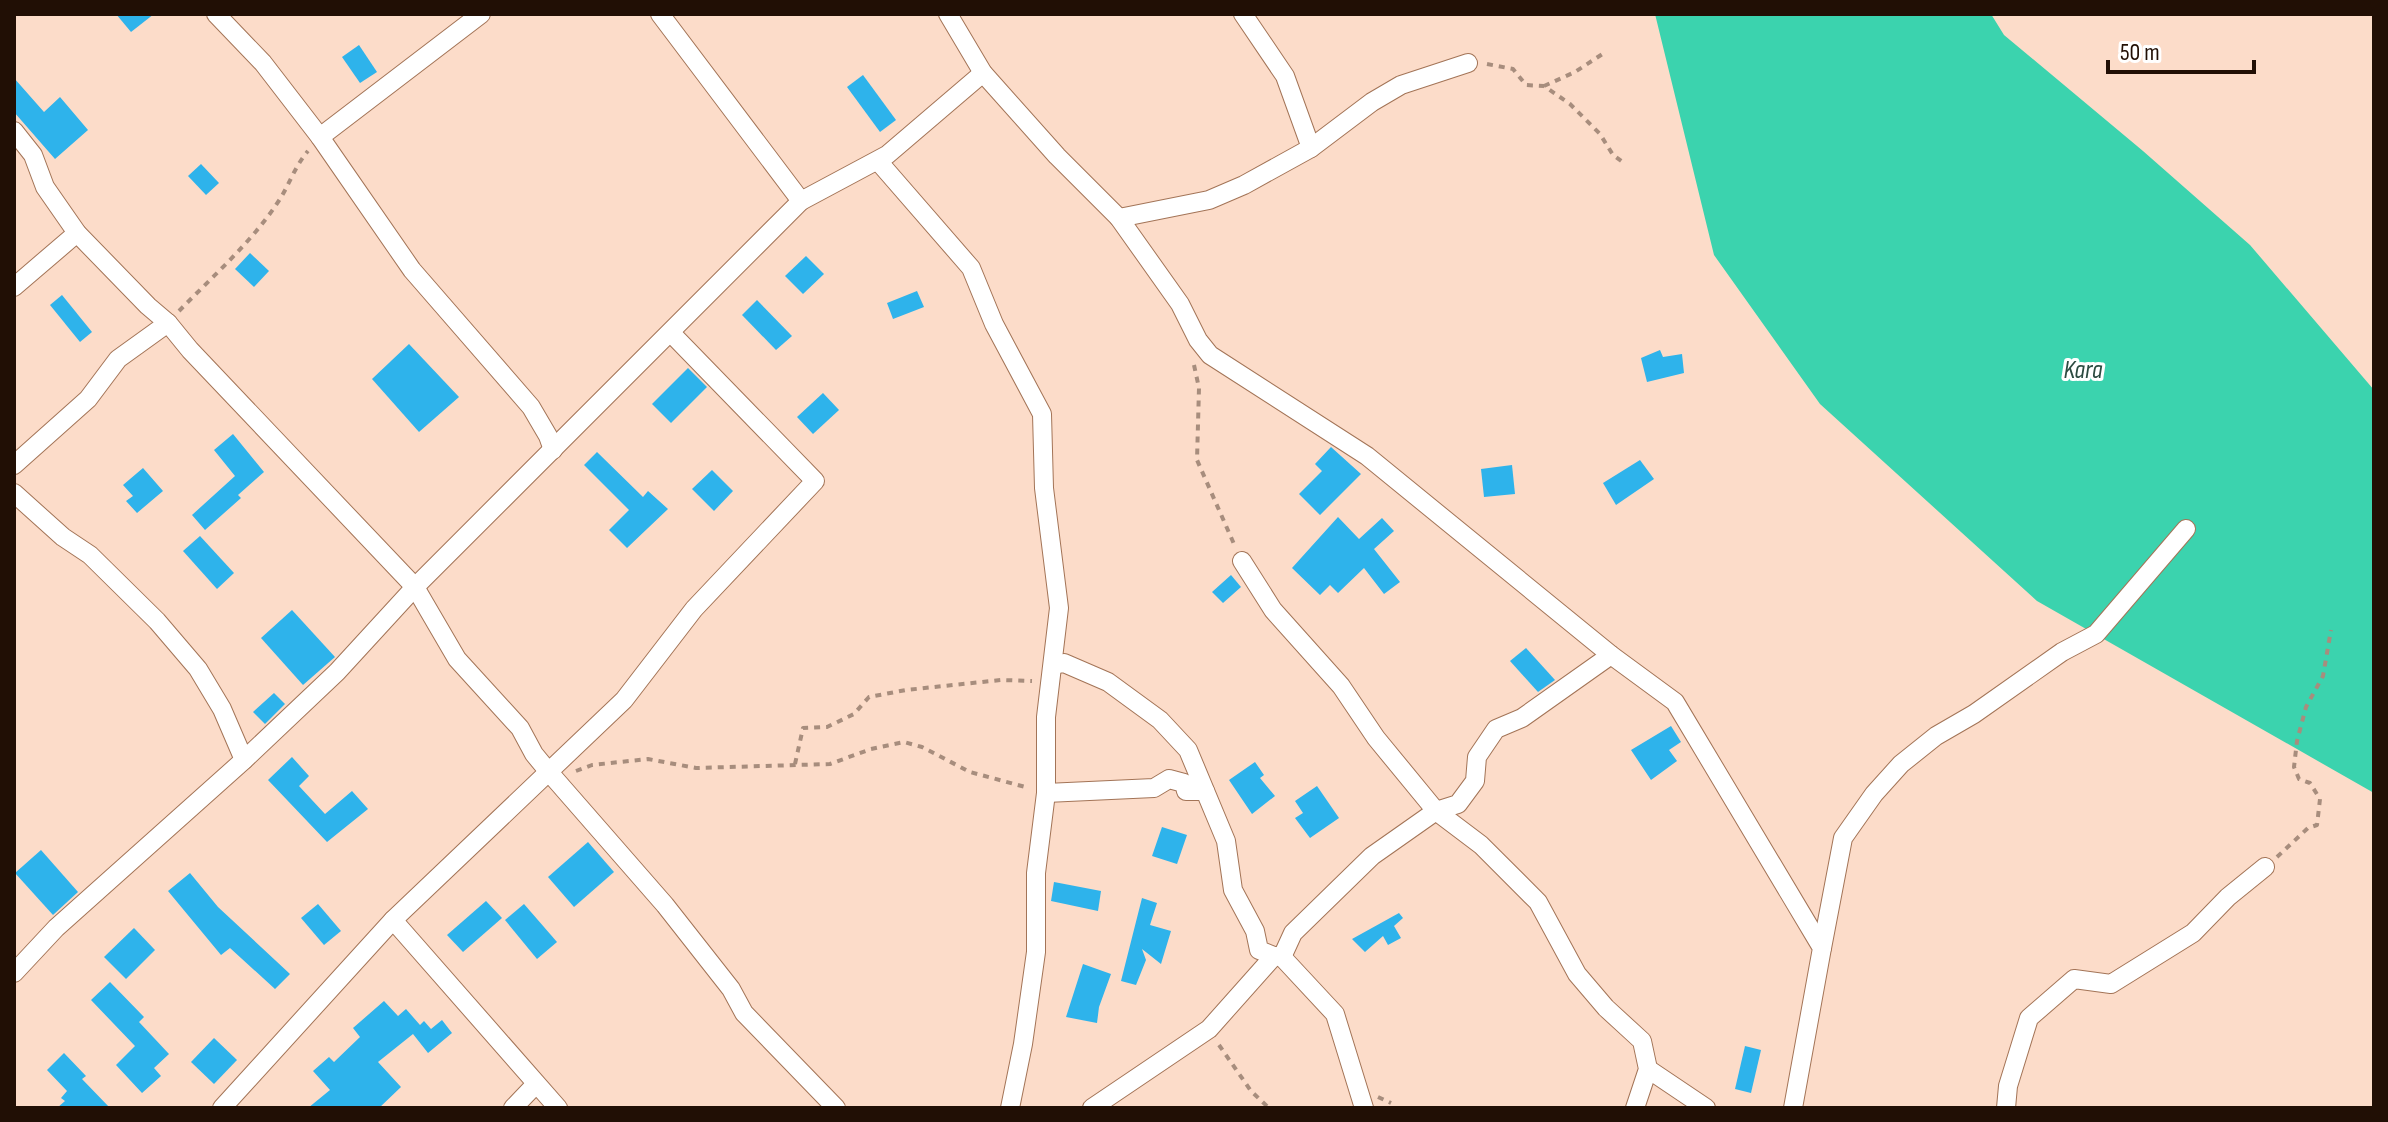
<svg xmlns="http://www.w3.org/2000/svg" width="2388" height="1122" font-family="'Sofia Sans Condensed',sans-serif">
	<rect width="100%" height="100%" fill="#fcdcc9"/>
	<path fill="#3bd3ae" d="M1655,14H1991L2004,35L2143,151L2250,245L2374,390V793L2037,601L1820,404L1714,255Z"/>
	<g fill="#2eb3eb">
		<path d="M116,14H154L131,32Z"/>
		<path d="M359,45L377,72L360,83L342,57Z"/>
		<path d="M863,75L896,120L880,132L847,87Z"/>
		<path d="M14,78L44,112L60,97L88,130L55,159L14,112Z"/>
		<path d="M201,164L219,183L206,195L188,176Z"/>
		<path d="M250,253L269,271L254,287L235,269Z"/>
		<path d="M806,256L824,274L803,294L785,276Z"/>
		<path d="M917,291L924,307L893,319L887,303Z"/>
		<path d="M62,295L92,332L80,342L50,305Z"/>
		<path d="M757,300L792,336L776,350L742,315Z"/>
		<path d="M409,344L459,397L419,432L372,379Z"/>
		<path d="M1660,350L1663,357L1682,354L1684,373L1647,382L1641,358Z"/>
		<path d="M688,368L707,387L671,423L652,404Z"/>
		<path d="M823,393L839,410L813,434L797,417Z"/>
		<path d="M233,434L264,472L238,495L241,498L205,530L192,515L235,476L214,450Z"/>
		<path d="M1331,447L1361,474L1320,515L1299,494L1322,471L1315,464Z"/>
		<path d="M597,452L643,497L648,491L668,509L627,548L609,530L629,510L584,465Z"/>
		<path d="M1640,460L1654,479L1616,505L1603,483Z"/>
		<path d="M1512,465L1515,494L1484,497L1481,469Z"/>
		<path d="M143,468L163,491L137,513L126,501L133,496L123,485Z"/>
		<path d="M712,470L733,491L714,511L692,489Z"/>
		<path d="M1338,517L1359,539L1382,518L1394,531L1374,549L1400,582L1384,594L1364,568L1338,593L1330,585L1320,595L1292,568Z"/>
		<path d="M200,536L234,573L217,589L183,551Z"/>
		<path d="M1231,575L1241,587L1223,603L1212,592Z"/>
		<path d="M292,610L335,657L303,685L261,638Z"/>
		<path d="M1526,648L1555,680L1538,692L1510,661Z"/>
		<path d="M274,693L285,704L265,724L253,712Z"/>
		<path d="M1671,726L1681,742L1669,750L1677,761L1651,780L1631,750Z"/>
		<path d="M292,757L309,776L299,786L325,814L352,791L368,809L327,842L268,780Z"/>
		<path d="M1255,762L1264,775L1260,778L1275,796L1252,814L1229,780Z"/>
		<path d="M1317,786L1339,818L1310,838L1295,818L1303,813L1295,801Z"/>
		<path d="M1162,827L1187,835L1177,864L1152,856Z"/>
		<path d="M588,842L614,872L574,907L548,877Z"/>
		<path d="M41,850L78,892L53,915L15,873Z"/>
		<path d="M190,873L218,907L290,974L275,989L230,948L221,955L168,891Z"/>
		<path d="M1054,882L1101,891L1098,911L1051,901Z"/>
		<path d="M1142,898L1157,903L1150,925L1171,931L1161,964L1142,949L1146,960L1136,985L1121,981Z"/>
		<path d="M486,901L502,918L463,952L447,935Z"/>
		<path d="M318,904L341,931L324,945L301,918Z"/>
		<path d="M524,904L557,942L537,959L505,920Z"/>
		<path d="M1399,913L1403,918L1394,926L1401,938L1388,945L1383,936L1365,952L1352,939Z"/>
		<path d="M134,928L155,950L126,979L104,957Z"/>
		<path d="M1083,964L1111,974L1099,1007L1097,1023L1066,1017Z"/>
		<path d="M110,982L144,1017L139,1022L169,1054L154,1068L161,1076L142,1093L116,1065L135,1046L91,1000Z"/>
		<path d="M384,1001L398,1016L406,1009L420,1025L424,1021L431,1029L442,1020L452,1033L428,1053L413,1034L378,1062L401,1087L379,1108H308L330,1090L313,1071L329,1057L334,1062L360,1037L353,1028Z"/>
		<path d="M214,1038L237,1060L214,1084L191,1062Z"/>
		<path d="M1745,1046L1761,1050L1751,1093L1735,1089Z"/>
		<path d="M64,1053L86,1076L82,1079L110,1108H57L65,1101L61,1098L67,1091L47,1070Z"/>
	</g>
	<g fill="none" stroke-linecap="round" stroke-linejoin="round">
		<defs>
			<g id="minor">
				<path d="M216,14L263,63L320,137L412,270L531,407L548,436L553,450"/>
				<path d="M660,14L801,201"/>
				<path d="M948,14L983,73L1057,156L1119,218L1180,304L1198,340L1210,355L1367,456L1611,655L1675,702L1822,948L1793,1108"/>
				<path d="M1243,14L1285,76L1311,148"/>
				<path d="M14,131L33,155L45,187L77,233L148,306L168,323L190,350L415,587L457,659L520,728L534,754L548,771L665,905L731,989L744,1013L836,1108"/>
				<path d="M320,137L481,14"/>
				<path d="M878,161L971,268L994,324L1042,414L1044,488L1059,608L1046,717V793L1036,873V952L1023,1044L1010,1108"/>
				<path d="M1119,218L1209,200L1244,185L1311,148L1372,102L1401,85L1468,63"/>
				<path d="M14,287L77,233"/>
				<path d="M14,465L88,399L118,359L168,323"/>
				<path d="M14,493L63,537L90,555L157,621L198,669L222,709L244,760"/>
				<path d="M1242,561L1273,610L1341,686L1376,738L1436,811L1481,845L1538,902L1577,974L1606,1008L1642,1041L1648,1069L1635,1108"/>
				<path d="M1053,665L1064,663L1108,682L1160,720L1188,750L1226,841L1233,890L1255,931L1259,950L1274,956"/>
				<path d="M1046,793L1154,788L1169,779L1184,783L1186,791H1205"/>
				<path d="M393,920L558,1108"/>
				<path d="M1822,948L1843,838L1874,794L1901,764L1936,736L1974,714L2062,652L2096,634L2186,529"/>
				<path d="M1282,957L1335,1014L1364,1108"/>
				<path d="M14,973L56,928L244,760L337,672L415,587L801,201L887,155L983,73"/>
				<path d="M1648,1069L1706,1108"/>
				<path d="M222,1108L393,920L624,700L694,609L815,481L671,333"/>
				<path d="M513,1108L535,1085"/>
				<path d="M1092,1108L1209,1029L1274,956L1282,957L1293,933L1372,856L1436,811L1458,804L1475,781L1477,757L1496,729L1522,718L1611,655"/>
				<path d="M2006,1108L2008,1086L2029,1018L2074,979L2111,984L2193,933L2228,897L2265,867"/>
			</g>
		</defs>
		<use href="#minor" stroke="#a37457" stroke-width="20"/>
		<g stroke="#a78d7d" stroke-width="4" stroke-dasharray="6 6" stroke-linecap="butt">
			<path d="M1487,64L1513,69L1526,85L1544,86L1570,104L1600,134L1613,155L1624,163"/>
			<path d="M1544,86L1575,72L1604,53"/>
			<path d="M179,311C214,275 253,241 280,199C290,183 295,166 308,151"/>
			<path d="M1194,365L1199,388L1197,460L1234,544"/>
			<path d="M795,764L803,728L827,727L854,714L869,697L906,690L1001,680L1032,681"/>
			<path d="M576,771L592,765L648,759L696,768L830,764L871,749L904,742L922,747L970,772L1029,788"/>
			<path d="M2277,857L2308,828L2317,825L2320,799L2310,783L2299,779L2294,767L2297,741L2306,707L2323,676L2331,630"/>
			<path d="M1219,1045L1251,1091L1269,1108"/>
			<path d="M1378,1097L1391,1103"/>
		</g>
		<use href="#minor" stroke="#fff" stroke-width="18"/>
	</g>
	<g text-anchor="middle" stroke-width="6" stroke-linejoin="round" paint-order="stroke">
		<g font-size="26" font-style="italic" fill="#2c4b41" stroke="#fff">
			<text x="2083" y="378">Kara</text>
		</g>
	</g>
	<rect width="2388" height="1122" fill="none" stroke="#210f05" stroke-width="32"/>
	<path d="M2108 60v12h146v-12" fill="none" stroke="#210f05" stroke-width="4"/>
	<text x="2120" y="60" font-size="24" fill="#210f05" stroke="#ffffff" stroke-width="6" paint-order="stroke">50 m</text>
</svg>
